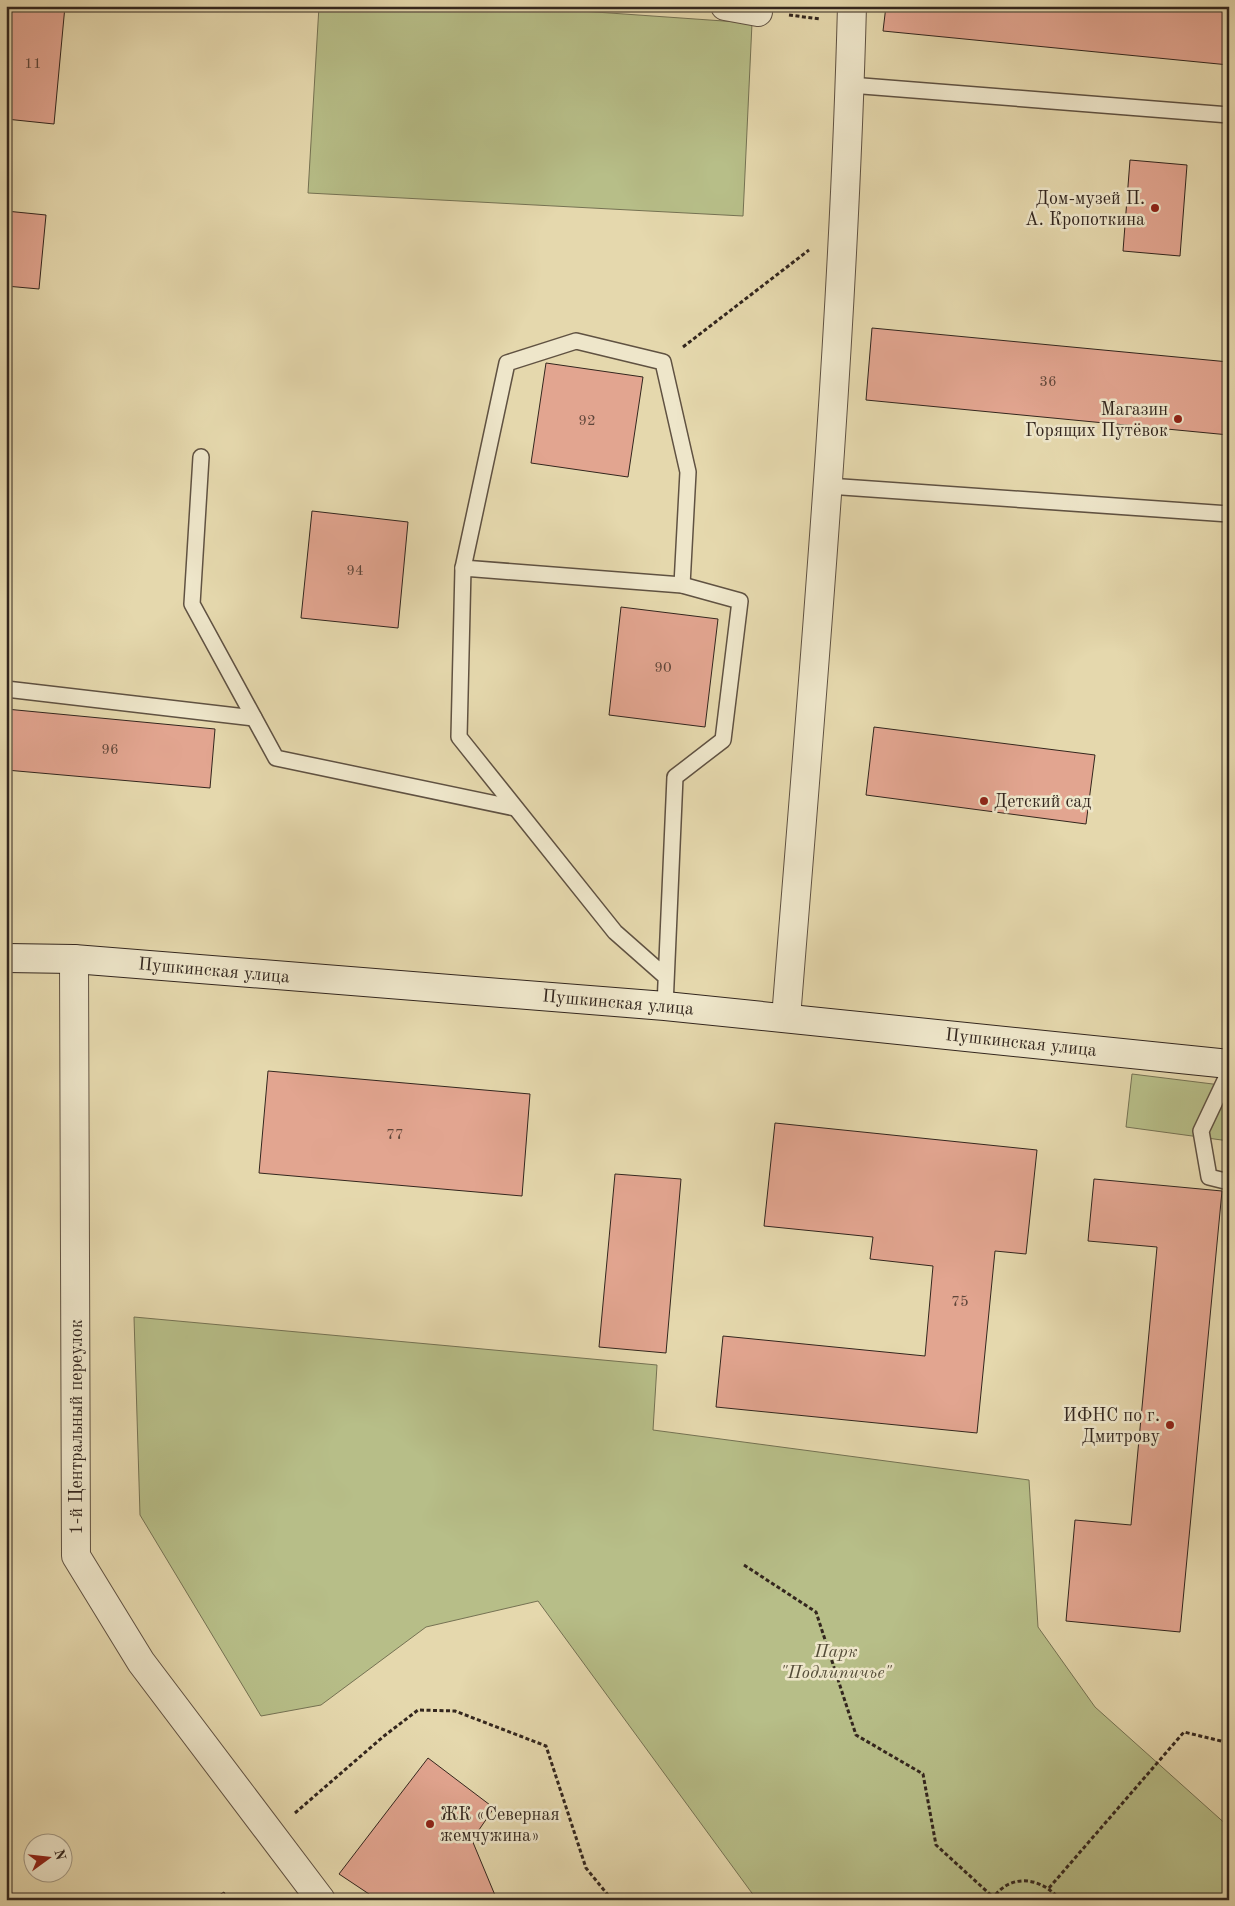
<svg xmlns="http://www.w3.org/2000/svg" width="1235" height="1906" font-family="'Old Standard TT',serif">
	<rect width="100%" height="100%" fill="#e5d8ad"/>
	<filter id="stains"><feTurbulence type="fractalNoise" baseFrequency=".004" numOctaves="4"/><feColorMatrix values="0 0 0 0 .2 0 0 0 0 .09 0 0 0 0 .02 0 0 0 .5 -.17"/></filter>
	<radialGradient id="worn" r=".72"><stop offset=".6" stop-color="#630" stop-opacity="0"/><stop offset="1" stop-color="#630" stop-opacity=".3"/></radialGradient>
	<g fill="#b7be88" stroke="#757253">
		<path d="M319,6H510L752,23L743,216L308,193Z"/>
		<path d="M1132,1074L1229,1086V1141L1126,1127Z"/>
		<path d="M134,1317L657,1365L653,1430L1029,1480L1038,1627L1095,1707L1229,1827V1900H757L538,1601L426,1627L321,1705L261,1716L140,1515Z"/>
	</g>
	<g fill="#e2a590" stroke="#33261e">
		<path d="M6,6H65L54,124L6,119Z"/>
		<path d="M886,6H1229V65L883,31Z"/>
		<path d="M1130,160L1187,165L1180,256L1123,251Z"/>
		<path d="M6,211L46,215L39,289L6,286Z"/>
		<path d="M872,328L1229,362V435L866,400Z"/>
		<path d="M546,363L643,377L628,477L531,463Z"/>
		<path d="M312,511L408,522L398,628L301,618Z"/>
		<path d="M621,607L718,619L705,727L609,715Z"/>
		<path d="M6,709L215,729L210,788L6,770Z"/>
		<path d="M874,727L1095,755L1086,824L866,795Z"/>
		<path d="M268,1071L530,1094L522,1196L259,1173Z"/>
		<path d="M775,1123L1037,1150L1026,1254L995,1251L977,1433L716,1407L723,1336L925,1356L933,1266L870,1259L873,1237L764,1226Z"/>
		<path d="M615,1174L681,1179L666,1353L599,1347Z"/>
		<path d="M1094,1179L1222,1191L1180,1632L1066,1621L1075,1520L1131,1525L1157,1247L1088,1241Z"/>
		<path d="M428,1758L494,1808L472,1840L497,1900H378L339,1874Z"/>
		<path d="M224,1892L228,1900H211Z"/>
	</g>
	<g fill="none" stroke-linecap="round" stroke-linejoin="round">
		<defs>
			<g id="lane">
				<path d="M850,85L1229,115"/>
				<path d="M201,457L192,604L276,758L515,808"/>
				<path d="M828,486L1229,514"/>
				<path d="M463,568L507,363L576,341L663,362L688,472L682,585"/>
				<path d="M6,689L254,718"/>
				<path d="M665,1006L675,777L723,740L740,601L682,585L463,568L459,737L615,932L666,977"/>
				<path d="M1229,1072L1201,1131L1209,1177L1229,1182"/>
			</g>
			<g id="street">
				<path d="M725,6L758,12"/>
				<path d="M74,959L76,1556L141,1662L321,1900"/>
				<path d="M786,1018C813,681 843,344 852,6"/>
			</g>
			<path id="secondary" d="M6,958L74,959L665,1006L1229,1064"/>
		</defs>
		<use href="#lane" stroke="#605242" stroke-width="18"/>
		<use href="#street" stroke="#605242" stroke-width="30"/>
		<use href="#secondary" stroke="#33261e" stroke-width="30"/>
		<g stroke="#33261e" stroke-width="3" stroke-dasharray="4 2.5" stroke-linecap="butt">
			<path d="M789,15L820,19"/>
			<path d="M683,347L809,250"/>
			<path d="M744,1565L816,1612L856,1735L923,1774L936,1845L993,1897"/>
			<path d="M295,1813L384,1736L418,1710L455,1711L546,1746L586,1868L612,1900"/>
			<path d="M1049,1888L1184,1732L1229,1743"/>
			<path d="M992,1900C1009,1872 1042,1877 1060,1900"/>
		</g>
		<use href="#lane" stroke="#eee6ca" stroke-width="15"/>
		<use href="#street" stroke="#eee6ca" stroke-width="28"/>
		<use href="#secondary" stroke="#eee6ca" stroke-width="28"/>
	</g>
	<g fill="#8f2418" stroke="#eee6ca" stroke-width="2">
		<circle cx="1155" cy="208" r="5"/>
		<circle cx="1178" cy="419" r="5"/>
		<circle cx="984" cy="801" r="5"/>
		<circle cx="1170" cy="1425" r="5"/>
		<circle cx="430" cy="1824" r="5"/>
	</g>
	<g text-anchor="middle" stroke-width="5" stroke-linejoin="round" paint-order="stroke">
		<g font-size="15" fill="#5f463a">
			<text x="33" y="68">11</text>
			<text x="1048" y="386">36</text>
			<text x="587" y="425">92</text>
			<text x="355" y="575">94</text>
			<text x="663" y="672">90</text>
			<text x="110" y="754">96</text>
			<text x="395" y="1139">77</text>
			<text x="960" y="1306">75</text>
		</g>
		<g font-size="18" fill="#33261e" stroke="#eee6ca" text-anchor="end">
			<text x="1145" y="204">Дом-музей П.<tspan x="1145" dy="21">А. Кропоткина</tspan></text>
			<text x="1168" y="415">Магазин<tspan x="1168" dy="21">Горящих Путёвок</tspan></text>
			<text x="994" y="807" text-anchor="start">Детский сад</text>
			<text x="1160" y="1421">ИФНС по г.<tspan x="1160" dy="21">Дмитрову</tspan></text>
			<text x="440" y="1820" text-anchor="start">ЖК «Северная<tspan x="440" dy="21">жемчужина»</tspan></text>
		</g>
		<g font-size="18" fill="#33261e" stroke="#eee6ca">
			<text transform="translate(214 970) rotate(5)" y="6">Пушкинская улица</text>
			<text transform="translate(618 1002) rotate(5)" y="6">Пушкинская улица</text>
			<text transform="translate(1021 1042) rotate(6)" y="6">Пушкинская улица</text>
			<text transform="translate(76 1427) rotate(-90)" y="6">1-й Центральный переулок</text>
		</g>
		<g font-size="18" font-style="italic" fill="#544c38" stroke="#eee6ca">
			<text x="836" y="1657">Парк<tspan x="836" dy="21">"Подлипичье"</tspan></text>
		</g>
	</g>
	<rect width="1235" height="1906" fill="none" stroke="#e5d8ad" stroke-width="25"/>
	<rect x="8" y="8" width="1220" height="1891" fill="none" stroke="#33261e" stroke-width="2.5"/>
	<rect x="12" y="12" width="1210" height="1881" fill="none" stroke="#33261e"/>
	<g transform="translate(48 1858) rotate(75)"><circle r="24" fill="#eee6ca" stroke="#a39985"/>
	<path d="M0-4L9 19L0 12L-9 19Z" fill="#8f2418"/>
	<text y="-8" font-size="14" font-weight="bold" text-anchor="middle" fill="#33261e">N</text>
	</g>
	<rect width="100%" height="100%" filter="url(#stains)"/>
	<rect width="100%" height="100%" fill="url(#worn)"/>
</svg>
